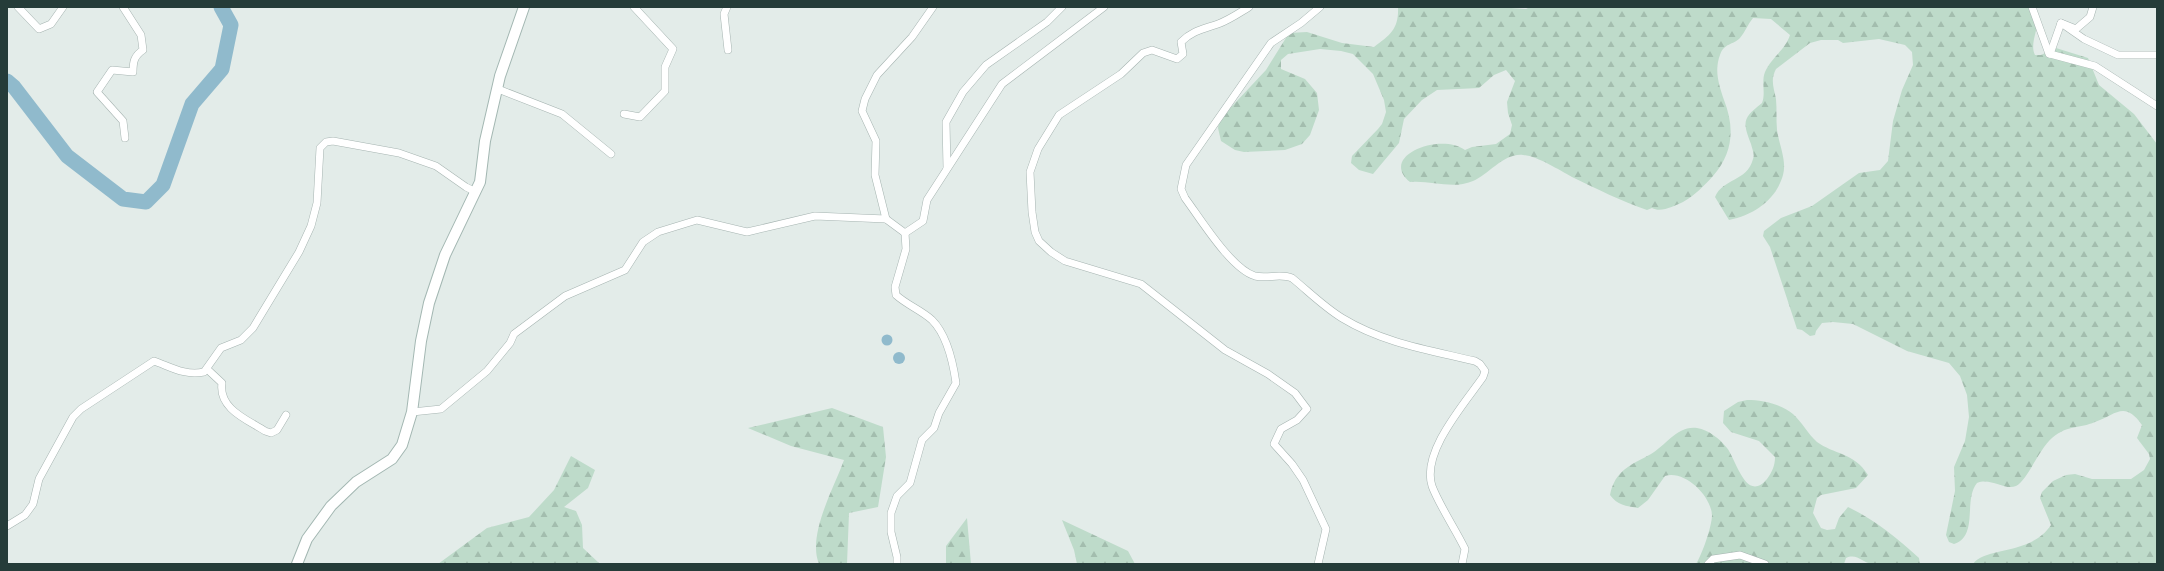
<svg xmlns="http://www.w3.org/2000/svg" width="2164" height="571" font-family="'Roboto Condensed',sans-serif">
	<defs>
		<pattern id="forest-firs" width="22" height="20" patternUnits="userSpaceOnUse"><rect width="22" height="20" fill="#bedbca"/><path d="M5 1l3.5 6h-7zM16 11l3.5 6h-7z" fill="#a3bdae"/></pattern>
	</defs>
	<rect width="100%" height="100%" fill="#e3ece9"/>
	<g fill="url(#forest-firs)">
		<path d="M1398,7H1496L1526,9L1530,7H2035C2044,23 2028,41 2035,55H2041L2056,48L2088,58L2099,85L2134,114L2157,144V564H1973C1986,546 2030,556 2051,525L2040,498L2042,492L2053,481L2066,475L2075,474L2092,479H2131L2144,470L2150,459L2149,454L2137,438L2142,425C2124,400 2116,415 2095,422C2079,429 2069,424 2052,438C2039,449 2027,481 2016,486C2005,491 1991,477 1977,483C1963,500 1979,536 1954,544L1949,542L1946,535L1955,491L1954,467L1965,441L1969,417L1967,395L1960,376L1949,363L1907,351L1853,324L1833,322L1822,323L1816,331L1815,335L1810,336L1802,330L1797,329L1770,247L1763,236L1764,231L1781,218L1812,206L1859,173L1880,170L1888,161L1893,121L1902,90L1913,65L1912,52L1905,45L1879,39L1843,43L1838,40H1821L1810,43L1776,69C1770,80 1774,88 1776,99C1777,109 1776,120 1777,130C1779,144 1787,161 1783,175C1776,200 1754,215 1729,220L1715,197C1723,178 1747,182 1753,159C1755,154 1752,149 1751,144C1742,121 1743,118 1762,103C1766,93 1761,82 1765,72C1771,58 1786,49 1790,35L1771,19L1753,18C1748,24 1745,32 1740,38C1733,45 1724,43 1720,55C1714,71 1719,85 1724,100C1735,128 1733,153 1713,176C1705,185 1694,196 1683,202C1674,206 1661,213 1652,208L1647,210C1621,201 1597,189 1572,177C1559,170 1537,156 1523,155C1503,153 1489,175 1473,181C1452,190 1431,180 1410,182C1378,156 1440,132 1465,150L1472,147L1496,144L1510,134L1512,125L1508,113L1507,102L1515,81L1506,70L1494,75L1479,88L1437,90L1422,100L1404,119L1399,143L1373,174L1359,170L1351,163L1352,156L1378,129L1382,124L1386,112L1384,100L1373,74L1353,54L1341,51L1320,49L1288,54L1281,60V69L1305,79L1317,93L1319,110L1310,135L1302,144L1285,150L1244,152L1235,150L1221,141L1218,128L1220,119L1266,70L1289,33L1307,32L1342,43L1374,47C1391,35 1399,28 1398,7Z"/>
		<path d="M1747,400C1763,400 1781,404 1793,414C1802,422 1808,434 1817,442C1833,454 1855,453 1868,475L1856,488L1821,495L1817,498L1813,513L1821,528L1827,530L1835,529L1839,518L1848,507C1875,520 1897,538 1919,558L1920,564C1904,564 1887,566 1872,564C1863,563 1857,553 1846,558L1844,564H1696C1702,555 1712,526 1712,515C1711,496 1685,470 1665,476L1648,500L1638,508C1626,506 1617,505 1610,495C1615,470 1631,465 1651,454C1665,446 1678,425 1697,428C1709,430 1720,439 1727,448C1736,459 1746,504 1767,479C1772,472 1775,466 1775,457L1759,441L1731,432L1723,423L1724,411L1738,402Z"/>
		<path d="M832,408L883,427L886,457L878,507L849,513L847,564H819C807,535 834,488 844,460L791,446L748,428Z"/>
		<path d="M571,456L595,470L588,488L564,507L576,511L582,525L583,548L600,564H438L487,528L529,517L554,490Z"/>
		<path d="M967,518L971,564H946V546Z"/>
		<path d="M1062,520L1128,551L1135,564H1077L1074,550Z"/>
	</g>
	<g fill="#90bacc">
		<circle cx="887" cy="340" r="5.5"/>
		<circle cx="899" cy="358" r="6"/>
	</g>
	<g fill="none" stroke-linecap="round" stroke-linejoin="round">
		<path stroke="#90bacc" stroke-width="15" d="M7,81L14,87L67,156L123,199L146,202L163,185L192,104L222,69L231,25L221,7"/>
		<defs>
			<g id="street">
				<path d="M18,7L39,29L51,24L63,7"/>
				<path d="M123,7L141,35L143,50C134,56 133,62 133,72L112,70L97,92L123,121L125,138"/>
				<path d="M727,7L724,14L728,50"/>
				<path d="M1249,7C1239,13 1229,20 1218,24C1204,29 1193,30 1181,42L1183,54L1177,59L1152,50L1143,53L1121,74L1059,115L1038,149L1030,172L1032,212L1035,232L1039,241L1051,252L1065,261L1141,284L1225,350L1268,374L1295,393L1307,409L1297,420L1281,429L1274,444L1292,464L1303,480L1326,529L1318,564"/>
				<path d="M1320,7L1301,23L1271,43L1186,165L1181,189L1185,198C1200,218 1231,269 1255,276C1268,279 1280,273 1292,278C1308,291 1324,307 1342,318C1383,343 1429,350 1475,361L1480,364L1485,371L1483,377C1465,403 1421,452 1432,486C1439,505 1456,530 1465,549L1462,564"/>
				<path d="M2032,7L2049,54"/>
				<path d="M2061,23L2084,39L2118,55H2157"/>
				<path d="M2050,54L2095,66L2157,106"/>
				<path d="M2050,54L2061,23L2076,29L2090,17L2093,7"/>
				<path d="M498,89L562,114L611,154"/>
				<path d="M624,114L640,117L665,91V67L673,49L634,7"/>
				<path d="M947,168L946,122L963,92L986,65L1047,22L1062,7"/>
				<path d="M886,219L875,175L876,141L862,111L865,99L877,75L912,37L933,7"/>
				<path d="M207,369L222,383C218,409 248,420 265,431L271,433L277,430L286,415"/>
				<path d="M412,412L441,409L487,371L510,343L514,334L565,296L625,270L643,242L658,232L697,220L747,232L815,216L886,219L905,233L923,221L927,200L1002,84L1104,7"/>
				<path d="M7,526L25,515L33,504L39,479L73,417L81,409L154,361C171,367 185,376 204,372L221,348L241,340L253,328L299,252L311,226L317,203L320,148L326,142L333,141L399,153L436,166L466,187L476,192"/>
				<path d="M897,564V557L891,532V513L897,496L910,483L922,440L934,428L939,413L956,383C953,362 947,335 932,320C921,310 907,305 896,295L895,287L906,249L905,233"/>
				<path d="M1708,564L1713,559L1740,555L1765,564"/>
			</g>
			<path id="secondary" d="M297,564L307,539L331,506L356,482L392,459L402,445L412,412L421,341L429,303L445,255L480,182L485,141L500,76L524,7"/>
		</defs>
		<use href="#street" stroke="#a6b4b1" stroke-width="8"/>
		<use href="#secondary" stroke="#a3b7b2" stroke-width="12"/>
		<use href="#street" stroke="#fff" stroke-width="7"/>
		<use href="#secondary" stroke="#fff" stroke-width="10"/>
	</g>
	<rect width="2164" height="571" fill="none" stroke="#253c39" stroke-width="16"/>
</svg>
